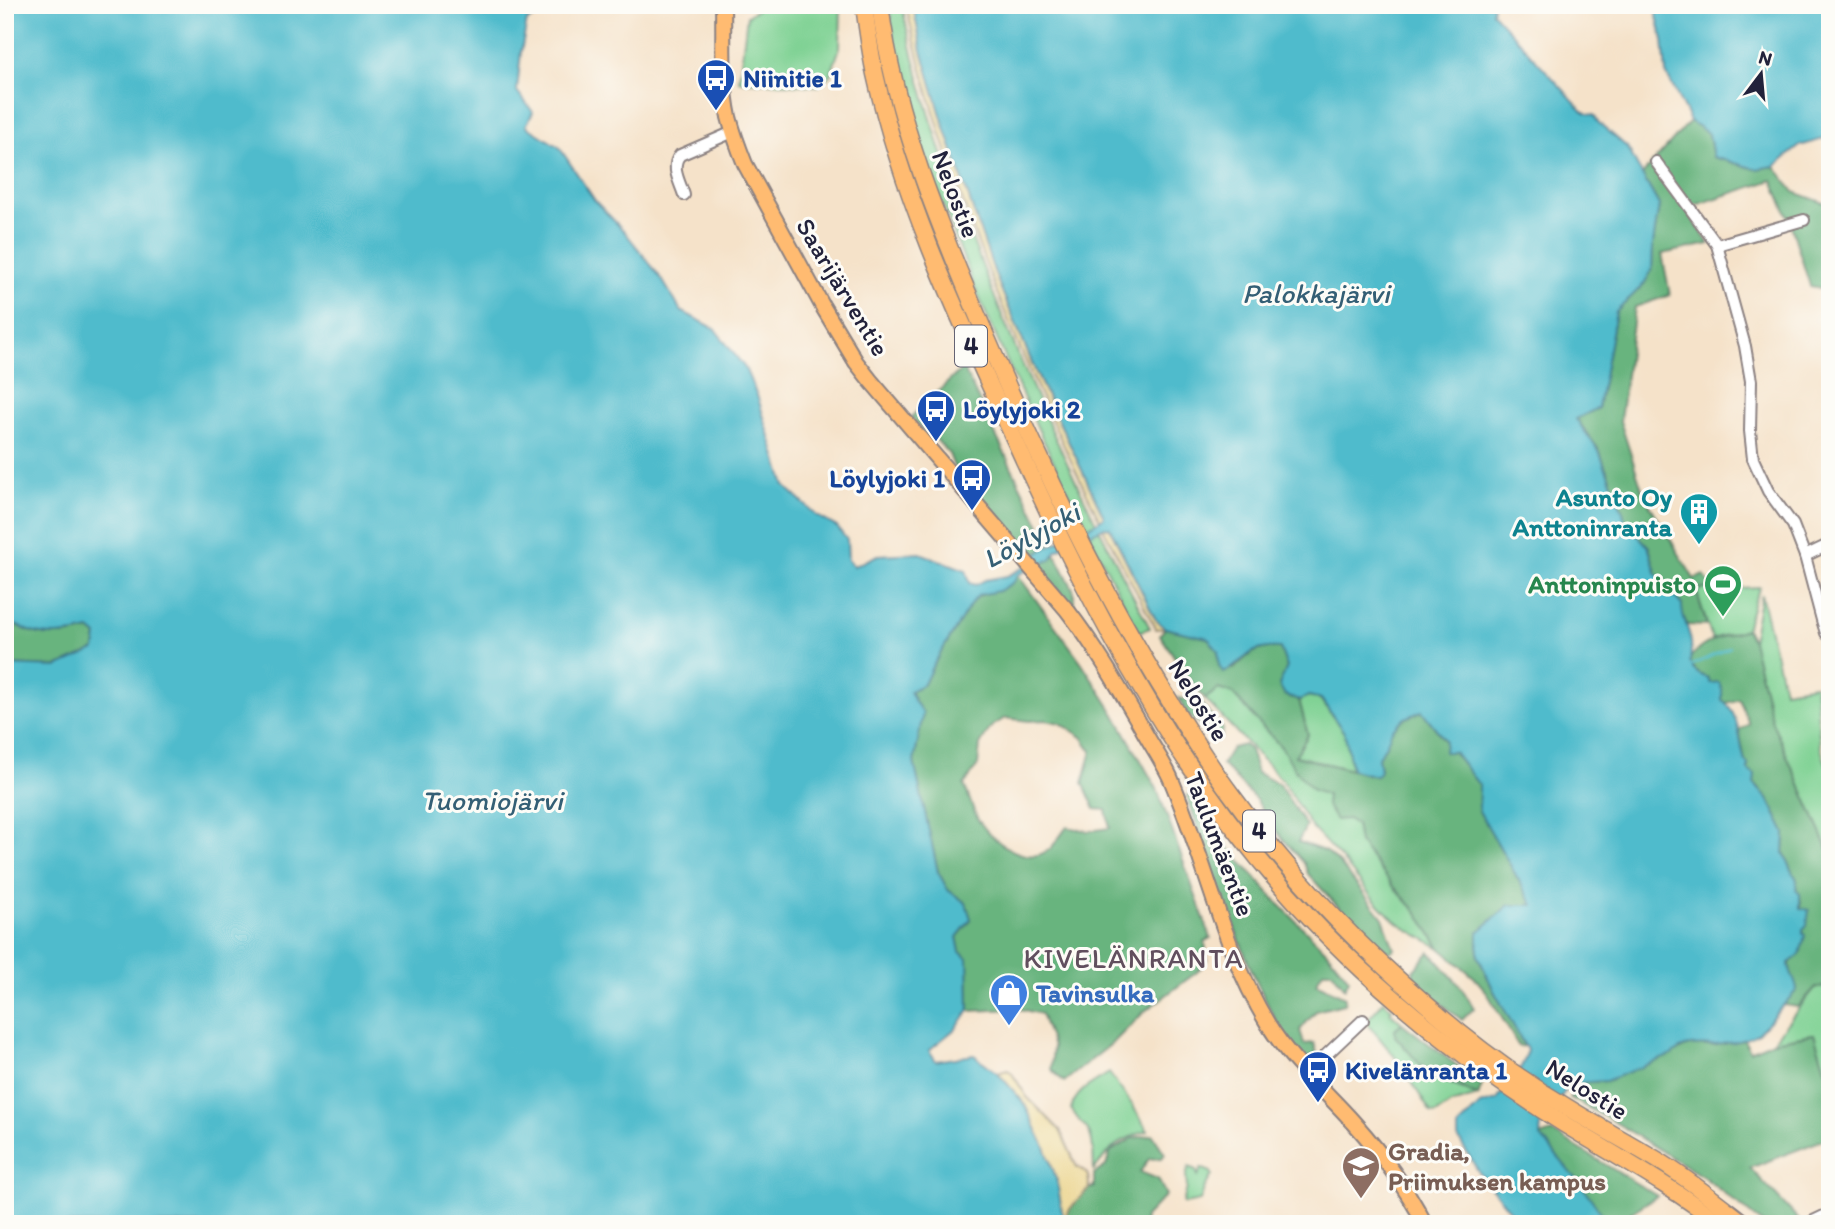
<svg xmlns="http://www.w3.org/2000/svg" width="1835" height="1229" font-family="Itim,sans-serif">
	<rect width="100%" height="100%" fill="#fdfcf7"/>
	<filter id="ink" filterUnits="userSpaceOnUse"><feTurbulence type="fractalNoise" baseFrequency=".0143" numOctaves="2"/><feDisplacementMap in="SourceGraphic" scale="14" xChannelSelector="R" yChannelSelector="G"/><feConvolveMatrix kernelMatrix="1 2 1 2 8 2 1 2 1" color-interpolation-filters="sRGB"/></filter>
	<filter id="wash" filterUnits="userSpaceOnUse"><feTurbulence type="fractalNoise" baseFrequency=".00686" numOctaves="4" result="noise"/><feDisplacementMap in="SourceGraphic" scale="28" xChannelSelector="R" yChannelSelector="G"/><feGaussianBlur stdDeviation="1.57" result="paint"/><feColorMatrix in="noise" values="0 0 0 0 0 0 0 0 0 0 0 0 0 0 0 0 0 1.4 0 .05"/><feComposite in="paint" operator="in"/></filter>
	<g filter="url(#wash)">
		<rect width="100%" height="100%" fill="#f5e2c9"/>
		<g fill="#80d294" stroke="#517a68" stroke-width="2">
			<path d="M764,5H841L840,47L831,74L819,86L739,81L747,16Z"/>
			<path d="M889,5H902C916,76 938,146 963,214C1014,357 1079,494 1150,628L1139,632C1080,519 1025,406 975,288C961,252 947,216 933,179C924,156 915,133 908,109C899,75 894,40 889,5Z"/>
			<path d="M1726,583L1739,588L1760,587L1754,601L1746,629L1712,639L1696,590L1712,588Z"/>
			<path d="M1761,594L1784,690L1815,685L1820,746L1830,774V853L1772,722L1752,641Z"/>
			<path d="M1218,689L1232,693L1282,748L1296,771L1313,790L1327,795L1348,819L1356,824L1359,842L1394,887L1418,913L1440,948L1407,929L1390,916L1371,896L1344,862L1312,828L1282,780L1205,699Z"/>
			<path d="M1308,696L1320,699L1345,734L1352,770L1295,756L1308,735L1299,700Z"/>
			<path d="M1816,987L1830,988V1094L1829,1081L1814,1034L1773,1041Z"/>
			<path d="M1384,1001L1392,1009L1390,1012L1402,1023L1395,1029V1036L1438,1078L1478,1096L1451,1104L1436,1114L1431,1113L1400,1063L1368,1024L1367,1020L1369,1018Z"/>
			<path d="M1109,1073L1131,1103L1148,1131C1119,1139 1111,1147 1094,1170C1093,1155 1095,1131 1081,1123L1071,1109C1077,1089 1093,1084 1109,1073Z"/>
			<path d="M1189,1167L1196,1170L1198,1176L1201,1168L1211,1172L1212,1175L1204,1189L1200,1201L1185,1204L1183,1203L1187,1188L1186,1176Z"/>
		</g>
		<g fill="#68b47e" stroke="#456b5c" stroke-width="2" fill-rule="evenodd">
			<path d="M1690,121L1709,134L1713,157L1756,169L1775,166L1794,192L1830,205V290L1810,286L1789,219L1773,180L1686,208L1709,244L1662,254L1670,295L1635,307L1620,421L1644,495L1694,579L1704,575L1712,588L1696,590L1707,626L1687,625L1681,611L1682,605L1675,597H1670L1657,576L1649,547L1631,528L1626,526L1623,512L1599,450L1576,418L1598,408L1616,312L1644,284L1652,270L1653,244L1659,205L1642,175Z"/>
			<path d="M963,368L1050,546L1034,556L1032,561L1026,550L954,467L949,454L934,437L926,434L911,417Z"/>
			<path d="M1055,553L1074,591V608L1036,565L1050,560Z"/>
			<path d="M1018,575L1082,663L1114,713L1157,789L1211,938L1205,942L1207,960L1197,972L1145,1011L1115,1041L1064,1082L1051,1069L1053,1047L1041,1014L1020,1009L969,1011L968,958L960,952L957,937L971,920L966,903L948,890L938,872L914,762L923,713L915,702L910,691L924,684L932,667L972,602C985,587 1004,596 1018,575ZM1005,718L1029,721L1046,720L1060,723L1082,737L1092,751L1083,783L1095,809L1106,810L1110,828L1089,831L1067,827C1062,833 1056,843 1050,849C1026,868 993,841 979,821C973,811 969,796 964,785L978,765L980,745L991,727Z"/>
			<path d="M5,623C15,623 23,629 32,632C51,638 72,634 90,630L97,636L95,650L57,667L5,665Z"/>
			<path d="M1165,628L1208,638L1218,651L1219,666L1234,669C1248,654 1258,646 1280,648L1287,667L1285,695L1299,700L1308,735L1295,756L1376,776L1380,770L1378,757L1386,745L1391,730L1403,719L1422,711L1479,785V811L1534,906L1509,905L1478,933V956L1494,991L1515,1027L1524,1046L1519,1047L1486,991L1475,978L1440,948L1418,913L1394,887L1359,842L1356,824L1348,819L1336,820L1326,805L1327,795L1313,790L1296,771L1282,748L1232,693L1218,689L1205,699L1189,679L1160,635Z"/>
			<path d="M1746,629L1752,641L1772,722L1830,853V988L1816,987L1798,1007L1783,1005L1797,990C1784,962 1791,959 1803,934V929L1800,894L1796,890L1797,880L1784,853L1785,833L1768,799L1754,783L1745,763L1739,730L1749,724L1739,699L1727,703L1722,700V690L1710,683L1708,678C1697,674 1692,670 1690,658C1704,640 1725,636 1746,629Z"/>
			<path d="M1178,698L1200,702L1223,729L1221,736L1188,716Z"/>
			<path d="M1244,745L1250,750L1257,773L1279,784L1306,826L1298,842L1327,852L1340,864L1383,918L1394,949L1389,953L1342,911L1308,874L1304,863L1277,832L1257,801L1222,764L1232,748Z"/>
			<path d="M1194,790L1227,846L1280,905L1328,953L1349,979L1345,988L1332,971H1323L1316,983L1345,997L1344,1004L1316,1011L1300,1030L1304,1044L1314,1043L1317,1053L1307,1059C1268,1041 1203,843 1187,796Z"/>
			<path d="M1430,952L1461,987L1474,1008L1462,1020L1415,983L1413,971Z"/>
			<path d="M1402,1023L1482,1085L1478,1096L1450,1082L1438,1078L1422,1067L1395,1036V1029Z"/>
			<path d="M1814,1034L1829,1081L1828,1138L1750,1168L1799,1220L1791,1224H1763L1705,1178L1618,1124L1570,1098L1574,1083L1606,1081L1691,1045L1712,1046L1744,1040L1750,1051L1773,1041Z"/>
			<path d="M1552,1132L1657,1196L1629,1214L1634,1224H1607L1606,1220L1580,1184L1540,1136Z"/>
			<path d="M1153,1135L1165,1154L1162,1158L1149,1159L1140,1172L1158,1179L1166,1195L1145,1217L1144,1224H1067V1212C1077,1203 1081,1191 1094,1187V1174L1106,1166L1110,1152L1133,1138Z"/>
		</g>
		<g fill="#eeda9e" stroke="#887e6c" stroke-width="2">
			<path d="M906,5H913L922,51L943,122L996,277L1038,377L1104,517L1100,520C1018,356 947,185 906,5Z"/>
			<path d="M1109,527L1156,620L1165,628L1156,629L1103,528Z"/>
			<path d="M1007,1070L1011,1072L1027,1097L1060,1130L1077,1167C1089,1172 1089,1176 1089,1189C1080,1196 1075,1204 1067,1212V1224H1064L1063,1222L1057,1181L1045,1147L1024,1103L998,1073Z"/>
		</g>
		<g fill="#50bbcc" stroke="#396e84" stroke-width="2">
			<path d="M5,5H536V17L527,21L521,52L517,91L533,112L526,126L559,147L596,202L624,231L644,256L663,281L681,311L714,328L745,368L758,398L785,486L817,516L837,527L847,540L848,560L854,566L878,555L920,553L966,570L970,583L976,585L985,580L1007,576L1023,568L1034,556L1047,547L1089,527L1104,517L1038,377L996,277L943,122L922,51L913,5H1493L1492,12L1573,100C1578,108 1585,114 1594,115L1598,122L1628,148L1642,175L1659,205L1653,244L1652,270L1644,284L1616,312L1598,408L1576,419L1599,451L1623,512L1626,526L1631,528L1648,546L1657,575L1664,579L1670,596L1675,597L1682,605C1681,617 1690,630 1691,643C1692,650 1689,658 1691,665C1694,673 1701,675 1708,678L1710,683L1719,682L1722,690V700C1739,710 1740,745 1745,762L1748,764V770L1755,775L1754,784L1768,799L1785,833L1784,853L1797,880L1796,890L1800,894V908L1809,910L1807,925L1803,929V934L1805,935L1800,955L1789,963C1789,974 1796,980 1797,990L1758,1033C1745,1041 1730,1043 1715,1045C1699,1047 1685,1042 1672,1055L1606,1081L1574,1083L1568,1087L1541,1125L1540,1136L1580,1183L1606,1220L1607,1224H1521L1480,1174L1458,1138V1127L1480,1105L1497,1100L1521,1067L1526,1057L1527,1050L1494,991L1478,956V932L1509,905H1533L1479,811V785L1454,752H1444L1445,740L1422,711L1403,719L1392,730L1386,745L1378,757L1380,771L1376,776L1352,770L1345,734L1321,699L1309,696L1299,700L1285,695L1279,685L1287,667L1280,648C1269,647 1255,649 1247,656C1237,663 1236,668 1223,672L1219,666L1218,651L1208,638L1165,628L1156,620L1110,528L1105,527L1074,541L1057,550L1050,560L1035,566L1018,575L1014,582L999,591L979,595L972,602L932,667L924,684L910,691L915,702L923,713L914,762L938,872L948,890L966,903L971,919L957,937L960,952L968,958L969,1011L955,1029L929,1050L936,1061L974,1055L998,1073L1024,1103L1045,1147L1057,1181L1064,1224H5V665L57,667L95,650L97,636L90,630C72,634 51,638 32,632C23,629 15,623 5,623Z"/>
			<path d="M1654,5H1830V137L1800,146L1775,166L1756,169L1713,157L1709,134L1690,121L1666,73L1663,40Z"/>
		</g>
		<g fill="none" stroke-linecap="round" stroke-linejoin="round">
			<path stroke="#50bbcc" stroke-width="2.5" d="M1691,666L1730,647"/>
		</g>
	</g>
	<g filter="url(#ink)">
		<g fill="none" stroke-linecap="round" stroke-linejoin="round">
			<defs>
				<g id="minor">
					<path d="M1656,162L1717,245L1745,346L1751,381L1750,431L1753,459L1768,491L1793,525L1805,556L1822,620L1826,633L1830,637"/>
					<path d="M684,195C680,182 670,167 680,155L733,132"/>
					<path d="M1717,245L1804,220"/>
					<path d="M1805,556L1830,544"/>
					<path d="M1307,1073L1363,1020"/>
					<path d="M1807,1224L1830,1213"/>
				</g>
				<path id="major" d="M723,5C724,42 721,80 729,117C733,133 739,149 745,164L823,307L856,362L870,380L1067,610C1095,646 1118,686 1141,726C1150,743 1162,760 1170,777C1205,858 1222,948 1268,1024C1291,1062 1326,1091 1355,1124C1382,1154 1406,1188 1425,1224"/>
				<g id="highway">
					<path d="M864,5C867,28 870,51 875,74C901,192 953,305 1003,414C1044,505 1087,597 1138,683C1206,801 1293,912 1396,1000C1449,1046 1505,1087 1564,1124C1616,1156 1672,1186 1720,1224"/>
					<path d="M880,5C895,121 941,230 986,336C1040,462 1099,587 1171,703C1190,734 1209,765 1231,794C1287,871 1354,942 1426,1004C1470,1043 1519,1079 1570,1109C1601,1128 1633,1145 1664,1164C1692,1182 1718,1203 1745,1224"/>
				</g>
			</defs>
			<use href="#minor" stroke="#8c8282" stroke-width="14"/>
			<use href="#major" stroke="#8c8282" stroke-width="18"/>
			<use href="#highway" stroke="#8c8282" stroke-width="19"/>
			<use href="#minor" stroke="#fff" stroke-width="10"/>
			<use href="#major" stroke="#ffbb71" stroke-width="14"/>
			<use href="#highway" stroke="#ffbb71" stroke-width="16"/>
		</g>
	</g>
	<defs>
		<symbol id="bus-pin" viewBox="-11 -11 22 30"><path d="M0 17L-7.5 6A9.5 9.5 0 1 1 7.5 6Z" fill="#1a4fb4" stroke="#fdfcf7"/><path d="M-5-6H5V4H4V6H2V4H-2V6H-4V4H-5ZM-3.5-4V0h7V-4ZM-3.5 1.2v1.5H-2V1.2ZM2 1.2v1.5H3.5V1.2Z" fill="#fff"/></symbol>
		<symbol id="building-pin" viewBox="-11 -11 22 30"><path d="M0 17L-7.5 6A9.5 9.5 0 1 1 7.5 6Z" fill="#0f9aa8" stroke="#fdfcf7"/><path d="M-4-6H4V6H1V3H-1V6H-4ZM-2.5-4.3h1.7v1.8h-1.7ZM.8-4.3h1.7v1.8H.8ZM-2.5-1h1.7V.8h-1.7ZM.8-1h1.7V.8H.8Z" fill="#fff"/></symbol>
		<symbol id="stadium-pin" viewBox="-11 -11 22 30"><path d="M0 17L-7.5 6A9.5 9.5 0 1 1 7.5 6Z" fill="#2e9e5b" stroke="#fdfcf7"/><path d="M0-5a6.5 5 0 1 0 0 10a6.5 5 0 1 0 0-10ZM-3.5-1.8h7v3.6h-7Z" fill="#fff"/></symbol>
		<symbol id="shop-pin" viewBox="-11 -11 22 30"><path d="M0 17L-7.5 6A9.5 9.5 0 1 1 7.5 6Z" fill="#3f7fe0" stroke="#fdfcf7"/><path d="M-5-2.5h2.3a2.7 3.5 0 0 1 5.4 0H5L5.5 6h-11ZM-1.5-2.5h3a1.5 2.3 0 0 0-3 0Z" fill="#fff"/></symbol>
		<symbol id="university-pin" viewBox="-11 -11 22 30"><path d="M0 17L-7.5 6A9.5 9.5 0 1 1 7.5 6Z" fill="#8d6e63" stroke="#fdfcf7"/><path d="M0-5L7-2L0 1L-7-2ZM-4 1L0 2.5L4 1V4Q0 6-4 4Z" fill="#fff"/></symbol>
	</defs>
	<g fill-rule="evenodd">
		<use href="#bus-pin" x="694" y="56" width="44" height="60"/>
		<use href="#bus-pin" x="914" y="387" width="44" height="60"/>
		<use href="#bus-pin" x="950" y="456" width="44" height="60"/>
		<use href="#building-pin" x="1677" y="490" width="44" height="60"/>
		<use href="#stadium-pin" x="1701" y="562" width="44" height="60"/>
		<use href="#shop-pin" x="987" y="971" width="44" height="60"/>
		<use href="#bus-pin" x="1296" y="1048" width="44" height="60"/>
		<use href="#university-pin" x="1339" y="1144" width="44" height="60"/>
	</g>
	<g text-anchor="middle" stroke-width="6" stroke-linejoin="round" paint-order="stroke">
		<g fill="#fdfcf7" stroke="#646373" stroke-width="2">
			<rect x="955" y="325.5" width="32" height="41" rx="5"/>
			<rect x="1243" y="810.5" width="32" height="41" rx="5"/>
		</g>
		<g font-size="24" font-weight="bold" fill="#22223b">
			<text x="971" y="354">4</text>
			<text x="1259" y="839">4</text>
		</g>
		<g font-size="26" font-weight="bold" fill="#164399" stroke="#fdfcf7" text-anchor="start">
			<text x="743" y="87">Niinitie 1</text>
			<text x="963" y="418">Löylyjoki 2</text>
			<text x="945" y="487" text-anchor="end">Löylyjoki 1</text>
			<text x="1345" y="1079">Kivelänranta 1</text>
		</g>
		<g font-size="26" fill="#22223b" stroke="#fdfcf7">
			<text transform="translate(956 194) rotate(69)" y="9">Nelostie</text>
			<text transform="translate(843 287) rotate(59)" y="9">Saarijärventie</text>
			<text transform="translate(1199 700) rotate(58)" y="9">Nelostie</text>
			<text transform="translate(1220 844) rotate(69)" y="9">Taulumäentie</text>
			<text transform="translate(1587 1089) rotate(32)" y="9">Nelostie</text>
		</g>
		<g font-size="26" font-weight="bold" fill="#0d838f" stroke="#fdfcf7" text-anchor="end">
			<text x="1672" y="506">Asunto Oy<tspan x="1672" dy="30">Anttoninranta</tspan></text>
		</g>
		<g font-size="26" font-weight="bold" fill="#27864d" stroke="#fdfcf7" text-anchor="end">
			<text x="1696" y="593">Anttoninpuisto</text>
		</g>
		<g font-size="26" font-weight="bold" fill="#366cbe" stroke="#fdfcf7" text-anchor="start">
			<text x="1036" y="1002">Tavinsulka</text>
		</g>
		<g font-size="26" font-weight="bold" fill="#785e54" stroke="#fdfcf7" text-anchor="start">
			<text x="1388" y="1160">Gradia,<tspan x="1388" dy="30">Priimuksen kampus</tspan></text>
		</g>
		<g font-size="28" font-style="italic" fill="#345f75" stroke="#fdfcf7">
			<text x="1316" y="303">Palokkajärvi</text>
			<text transform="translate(1031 535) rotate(-29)" y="10">Löylyjoki</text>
			<text x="492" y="810">Tuomiojärvi</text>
		</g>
		<g font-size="28" letter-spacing="2" fill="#614f5e" stroke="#fdfcf7">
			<text x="1134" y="968">KIVELÄNRANTA</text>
		</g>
	</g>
	<rect width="1835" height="1229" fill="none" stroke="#fdfcf7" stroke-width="28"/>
	<g transform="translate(1761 74) rotate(16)" stroke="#fdfcf7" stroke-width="5" paint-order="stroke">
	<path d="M0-5L12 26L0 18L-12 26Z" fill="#22223b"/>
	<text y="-10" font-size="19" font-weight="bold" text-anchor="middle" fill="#22223b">N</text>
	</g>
</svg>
